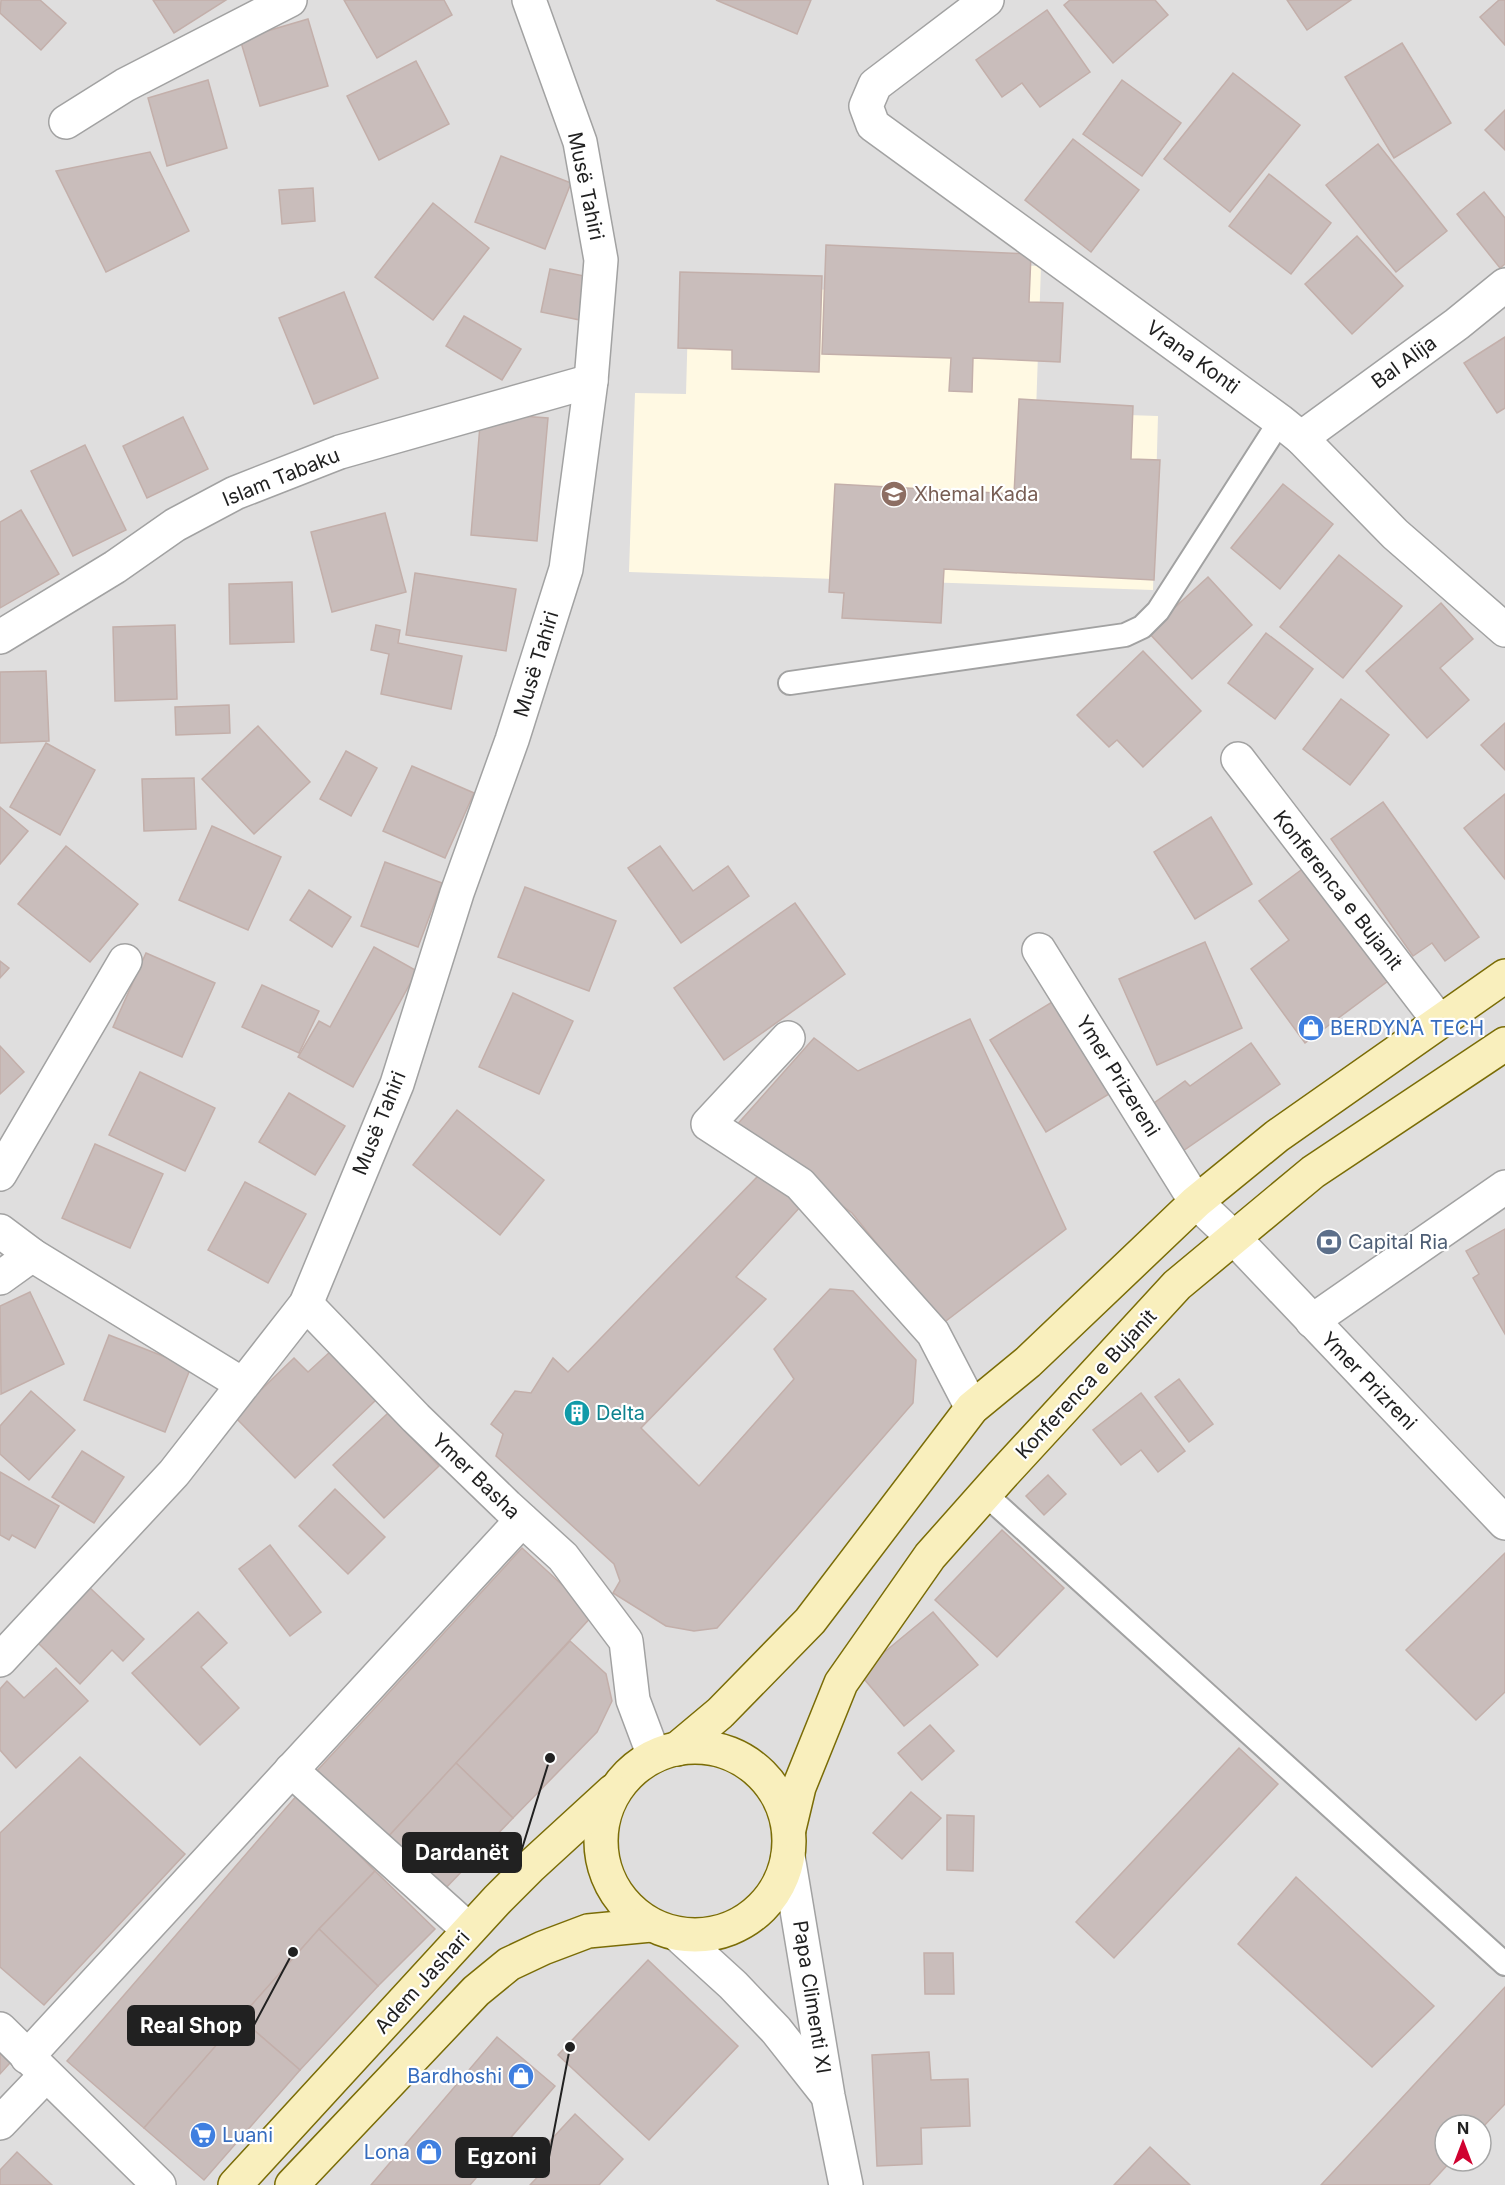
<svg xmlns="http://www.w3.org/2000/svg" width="1505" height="2185" font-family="Inter,sans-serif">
	<rect width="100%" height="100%" fill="#f1ece8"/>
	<path fill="#dfdede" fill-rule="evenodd" d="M0,0H1505V2185H0ZM1445,2125H1481V2161H1445Z"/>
	<path fill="#fff9e3" d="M836,259L1041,266L1036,412L1158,416L1153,590L629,572L635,393L686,394L689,285L835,290Z"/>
	<g fill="#c9bdbb" stroke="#c3afaa" stroke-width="1.5">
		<path d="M1,0H40L66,23L41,50L0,13Z"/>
		<path d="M153,0H226L174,33Z"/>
		<path d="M344,0H444L452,15L377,58Z"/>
		<path d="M716,0H811L797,34Z"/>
		<path d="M1070,0H1155L1168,15L1113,63L1064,5Z"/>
		<path d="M1287,0H1351L1307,30Z"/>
		<path d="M1499,0H1505V45L1480,17Z"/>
		<path d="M1047,10L1090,72L1040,107L1022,83L1002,97L976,60Z"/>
		<path d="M308,19L328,86L260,106L240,39Z"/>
		<path d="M1402,43L1451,123L1394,158L1345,77Z"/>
		<path d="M416,61L449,124L379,160L347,96Z"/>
		<path d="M1233,73L1300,125L1230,212L1164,159Z"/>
		<path d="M208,80L227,148L167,166L148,98Z"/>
		<path d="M1122,80L1181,123L1142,176L1083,134Z"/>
		<path d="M1505,110V150L1485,130Z"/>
		<path d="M1073,139L1139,190L1091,252L1025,200Z"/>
		<path d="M1378,144L1447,231L1396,272L1326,185Z"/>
		<path d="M150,152L189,231L106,272L56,171Z"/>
		<path d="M501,156L571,183L545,249L475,222Z"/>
		<path d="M1269,174L1331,223L1291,274L1229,226Z"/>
		<path d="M313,188L315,221L282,224L279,190Z"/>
		<path d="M1484,192L1505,218V264L1500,268L1457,214Z"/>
		<path d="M433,203L489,248L433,320L375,277Z"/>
		<path d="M1357,236L1403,286L1352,334L1305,284Z"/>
		<path d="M826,245L1031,254L1029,302L1063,303L1060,362L973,358L972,392L949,391L951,358L822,354Z"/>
		<path d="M550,269L589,277L580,320L541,312Z"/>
		<path d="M680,272L822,276L819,372L732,369V350L678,348Z"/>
		<path d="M344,292L378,378L314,404L279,318Z"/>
		<path d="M464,316L521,349L502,380L446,346Z"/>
		<path d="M1505,337V408L1497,413L1464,363Z"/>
		<path d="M1019,399L1133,406L1131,459L1160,460L1154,580L944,569L941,623L842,618L844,593L829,592L835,484L1014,494Z"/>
		<path d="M481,413L548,418L537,541L471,535Z"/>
		<path d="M183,417L208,469L147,498L123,446Z"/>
		<path d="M85,445L126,530L73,556L31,471Z"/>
		<path d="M1283,484L1333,524L1280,589L1231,548Z"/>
		<path d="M21,510L59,574L0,608V522Z"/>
		<path d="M385,513L406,592L332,612L311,532Z"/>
		<path d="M1339,555L1402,606L1343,678L1280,627Z"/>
		<path d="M415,573L516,589L506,651L406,635Z"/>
		<path d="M1208,577L1252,625L1192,679L1148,632Z"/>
		<path d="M292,582L294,642L230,644L229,584Z"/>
		<path d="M1441,603L1473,639L1440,668L1469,700L1427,738L1366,671Z"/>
		<path d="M175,625L177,699L115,701L113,627Z"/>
		<path d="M376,625L400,630L398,643L462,656L451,709L381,694L389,654L371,650Z"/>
		<path d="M1266,633L1313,669L1275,719L1228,683Z"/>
		<path d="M1143,651L1201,711L1143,767L1117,740L1109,747L1077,715Z"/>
		<path d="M46,671L49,741L0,743V672Z"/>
		<path d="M1341,699L1389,735L1350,785L1303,749Z"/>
		<path d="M229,705L230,733L176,735L175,707Z"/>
		<path d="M1505,723V770L1481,745Z"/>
		<path d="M258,726L310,782L254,834L202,779Z"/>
		<path d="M46,743L95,770L60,835L10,807Z"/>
		<path d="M346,751L377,768L351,816L320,799Z"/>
		<path d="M412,766L474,793L445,858L383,831Z"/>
		<path d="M194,778L196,829L144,831L142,779Z"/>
		<path d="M1505,794V879L1464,828Z"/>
		<path d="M1383,802L1479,937L1445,961L1432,943L1413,956L1331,839Z"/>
		<path d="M0,807L28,831L0,864Z"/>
		<path d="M1211,817L1252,884L1195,919L1154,852Z"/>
		<path d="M212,826L281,857L248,930L179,900Z"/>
		<path d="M66,846L138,904L90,962L18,904Z"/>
		<path d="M660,846L693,891L728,866L749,896L681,943L628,868Z"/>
		<path d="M385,862L442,883L418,947L361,926Z"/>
		<path d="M1312,862L1396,975L1305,1043L1251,969L1289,940L1259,901Z"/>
		<path d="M525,887L616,921L589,991L498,957Z"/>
		<path d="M309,890L351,917L332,947L290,920Z"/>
		<path d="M795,903L845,974L724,1060L674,988Z"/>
		<path d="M1205,942L1242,1028L1157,1065L1119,979Z"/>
		<path d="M374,947L417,971L353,1087L298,1057L319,1021L330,1027Z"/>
		<path d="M146,953L215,983L182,1057L113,1027Z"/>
		<path d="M0,961L9,968L0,978Z"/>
		<path d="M262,985L319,1011L299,1053L242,1027Z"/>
		<path d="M513,993L573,1021L539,1094L479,1067Z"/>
		<path d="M1057,999L1114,1091L1046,1132L990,1040Z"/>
		<path d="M970,1019L1066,1229L942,1324L852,1213L735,1127L814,1038L858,1071Z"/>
		<path d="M1251,1043L1280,1084L1180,1153L1147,1108L1185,1081L1190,1086Z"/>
		<path d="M0,1046L24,1072L0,1094Z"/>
		<path d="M140,1072L215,1108L185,1171L109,1135Z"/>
		<path d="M289,1093L345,1126L315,1175L259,1142Z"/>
		<path d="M457,1110L544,1180L500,1235L413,1165Z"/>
		<path d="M95,1144L163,1174L130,1248L62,1218Z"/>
		<path d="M758,1176L803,1204L736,1277L766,1299L641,1428L699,1486L794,1379L774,1349L830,1289L853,1291L916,1360L913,1403L717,1628L694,1631L666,1626L613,1593L620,1581L614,1564L496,1456L503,1434L491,1424L515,1391L531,1393L553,1358L568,1372Z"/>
		<path d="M245,1182L306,1214L268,1283L208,1250Z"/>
		<path d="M1505,1229V1334L1473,1278L1479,1274L1466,1251Z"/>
		<path d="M30,1292L64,1364L1,1394L0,1306Z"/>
		<path d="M109,1335L191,1367L165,1432L84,1400Z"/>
		<path d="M331,1351L377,1399L295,1478L234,1416L294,1358L308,1372Z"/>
		<path d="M1179,1379L1213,1424L1189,1442L1155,1397Z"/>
		<path d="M31,1391L75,1430L29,1480L0,1454V1426Z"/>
		<path d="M1141,1393L1185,1451L1158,1472L1141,1450L1121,1465L1093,1430Z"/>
		<path d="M388,1413L439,1466L384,1518L333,1465Z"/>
		<path d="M82,1451L124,1477L94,1523L52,1497Z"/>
		<path d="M0,1472L59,1506L35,1548L12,1535L9,1540L0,1535Z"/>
		<path d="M1048,1475L1066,1494L1044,1515L1026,1496Z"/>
		<path d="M335,1489L385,1537L348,1574L299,1526Z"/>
		<path d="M1002,1530L1064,1588L997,1657L935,1600Z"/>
		<path d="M270,1545L321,1612L290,1636L239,1569Z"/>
		<path d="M522,1548L594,1614L387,1838L315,1773Z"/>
		<path d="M1505,1553V1692L1476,1720L1406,1650Z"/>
		<path d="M89,1587L144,1639L123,1661L112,1650L80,1684L37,1642Z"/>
		<path d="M198,1612L227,1643L201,1667L239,1708L200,1745L132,1673Z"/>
		<path d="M933,1612L978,1665L904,1726L859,1673Z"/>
		<path d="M570,1641L606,1674L612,1701L597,1732L513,1818L456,1763Z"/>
		<path d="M56,1668L88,1701L16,1768L0,1750V1689L7,1681L24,1698Z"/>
		<path d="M930,1725L954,1751L922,1780L898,1753Z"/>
		<path d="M1239,1748L1278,1784L1114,1958L1076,1922Z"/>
		<path d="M80,1757L185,1854L44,2005L0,1967V1833Z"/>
		<path d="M456,1763L513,1818L442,1892L387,1838Z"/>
		<path d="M911,1792L941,1818L902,1859L873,1833Z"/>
		<path d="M298,1794L375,1871L319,1929L144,2128L67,2061Z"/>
		<path d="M947,1815L974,1816L973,1871L947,1870Z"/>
		<path d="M375,1871L435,1929L378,1986L319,1929Z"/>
		<path d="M1296,1877L1434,2006L1372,2067L1238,1944Z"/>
		<path d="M319,1929L378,1986L300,2070L240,2018Z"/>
		<path d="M924,1953H953L954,1994H925Z"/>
		<path d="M648,1960L738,2046L649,2140L558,2055Z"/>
		<path d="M1505,1987V2104L1481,2129V2125H1445V2161H1451L1429,2185H1321Z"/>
		<path d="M240,2018L300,2070L204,2180L144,2128Z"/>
		<path d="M497,2037L555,2086L470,2185H371Z"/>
		<path d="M0,2038L18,2054L0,2074Z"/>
		<path d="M929,2052L931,2080L968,2079L970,2126L921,2128L922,2164L877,2166L872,2055Z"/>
		<path d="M575,2114L623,2159L599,2185H530L545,2169L534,2158Z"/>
		<path d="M1150,2147L1190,2185H1114Z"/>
		<path d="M17,2152L52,2185H0V2170Z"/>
	</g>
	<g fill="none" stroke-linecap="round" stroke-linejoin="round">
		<defs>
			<g id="service">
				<path d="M790,683L1125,635L1142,627L1158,611L1280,421"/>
				<path d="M985,1494L1505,1964"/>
			</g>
			<g id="minor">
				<path d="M987,0L875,85L866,106L873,125L1280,421L1301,438L1395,534L1505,630"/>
				<path d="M66,122L125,85L290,0"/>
				<path d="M1301,438L1457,324L1505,285"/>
				<path d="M0,637L115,567L175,525L235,493L340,452L591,381"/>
				<path d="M1238,759L1439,1021"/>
				<path d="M1039,950L1196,1202L1233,1237L1505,1523"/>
				<path d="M788,1038L708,1124L800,1184L933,1333L972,1408"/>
				<path d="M0,1174L125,961"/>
				<path d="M0,1231L32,1255L242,1384"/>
				<path d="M0,1278L32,1255"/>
				<path d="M306,1304L416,1418L507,1506L563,1557L626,1641L633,1700L654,1756"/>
				<path d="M1312,1321L1505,1187"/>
				<path d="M0,1660L174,1473L306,1304L397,1084L457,893L512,740L566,569L591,381L601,260L580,142L529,0"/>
				<path d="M291,1770L469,1930"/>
				<path d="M0,2029L159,2185"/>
				<path d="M27,2057L522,1520"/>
				<path d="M0,2123L46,2075"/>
			</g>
			<g id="tertiary">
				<path d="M788,1856L828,2096L846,2185"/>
				<path d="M677,1934L733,1985L776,2030L825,2092"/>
			</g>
			<g id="secondary">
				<circle cx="695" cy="1841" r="94"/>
				<path d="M677,1749L720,1713L810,1621L972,1408L1028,1362L1196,1202L1277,1136L1505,976"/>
				<path d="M789,1829L799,1787L841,1683L930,1556L1002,1475L1177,1285L1313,1172L1505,1044"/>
				<path d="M235,2185L498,1899L530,1867L613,1791"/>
				<path d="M292,2185L476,1991L509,1964L543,1948L588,1931L651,1925"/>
			</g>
		</defs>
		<use href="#service" stroke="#a2a2a2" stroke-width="26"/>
		<use href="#minor" stroke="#a2a2a2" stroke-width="36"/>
		<use href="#tertiary" stroke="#a2a2a2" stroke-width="36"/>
		<use href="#secondary" stroke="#7a6c06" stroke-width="36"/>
		<use href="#service" stroke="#fff" stroke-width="22"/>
		<use href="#minor" stroke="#fff" stroke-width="33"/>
		<use href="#tertiary" stroke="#fff" stroke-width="33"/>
		<use href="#secondary" stroke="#f9efbd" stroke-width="33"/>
	</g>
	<defs>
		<symbol id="school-disc" viewBox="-11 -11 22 22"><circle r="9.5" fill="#8d6e63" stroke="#fff"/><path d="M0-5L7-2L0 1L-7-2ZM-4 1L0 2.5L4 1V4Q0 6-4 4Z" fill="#fff"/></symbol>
		<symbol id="shop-disc" viewBox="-11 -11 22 22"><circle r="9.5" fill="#3f7fe0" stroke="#fff"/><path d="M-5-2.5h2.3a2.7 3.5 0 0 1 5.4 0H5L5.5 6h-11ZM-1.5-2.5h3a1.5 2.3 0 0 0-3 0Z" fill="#fff"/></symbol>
		<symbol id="bank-disc" viewBox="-11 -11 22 22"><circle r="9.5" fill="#5c6f8a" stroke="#fff"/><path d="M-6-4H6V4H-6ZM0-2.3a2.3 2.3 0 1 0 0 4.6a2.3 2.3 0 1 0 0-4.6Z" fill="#fff"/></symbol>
		<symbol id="building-disc" viewBox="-11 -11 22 22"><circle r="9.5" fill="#0f9aa8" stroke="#fff"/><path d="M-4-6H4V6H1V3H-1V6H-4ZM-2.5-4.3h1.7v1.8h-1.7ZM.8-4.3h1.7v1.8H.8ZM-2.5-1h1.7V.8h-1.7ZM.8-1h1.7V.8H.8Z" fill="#fff"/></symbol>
		<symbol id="supermarket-disc" viewBox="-11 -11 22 22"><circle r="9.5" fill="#3f7fe0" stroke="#fff"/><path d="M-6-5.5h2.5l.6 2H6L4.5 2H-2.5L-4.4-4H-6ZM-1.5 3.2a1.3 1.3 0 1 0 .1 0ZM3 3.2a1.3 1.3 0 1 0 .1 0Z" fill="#fff"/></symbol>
	</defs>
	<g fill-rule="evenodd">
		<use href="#school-disc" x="879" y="479" width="30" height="30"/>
		<use href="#shop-disc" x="1296" y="1013" width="30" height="30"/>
		<use href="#bank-disc" x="1314" y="1227" width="30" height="30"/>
		<use href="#building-disc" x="562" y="1398" width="30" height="30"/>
		<use href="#shop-disc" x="506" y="2061" width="30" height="30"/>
		<use href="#supermarket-disc" x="188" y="2120" width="30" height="30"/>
		<use href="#shop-disc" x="414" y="2137" width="30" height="30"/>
	</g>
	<g text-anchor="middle" stroke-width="4.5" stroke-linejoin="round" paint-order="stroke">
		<g font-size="20" fill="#212121" stroke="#fff">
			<text transform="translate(586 186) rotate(78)" y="7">Musë Tahiri</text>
			<text transform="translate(1193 357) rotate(36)" y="7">Vrana Konti</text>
			<text transform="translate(1404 362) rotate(-36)" y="7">Bal Alija</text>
			<text transform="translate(281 477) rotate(-22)" y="7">Islam Tabaku</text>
			<text transform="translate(536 664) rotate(-73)" y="7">Musë Tahiri</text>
			<text transform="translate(1338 890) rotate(52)" y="7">Konferenca e Bujanit</text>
			<text transform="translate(1118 1076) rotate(58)" y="7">Ymer Prizereni</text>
			<text transform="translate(379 1123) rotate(-68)" y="7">Musë Tahiri</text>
			<text transform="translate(1369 1381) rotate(46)" y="7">Ymer Prizreni</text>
			<text transform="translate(1086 1384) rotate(-47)" y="7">Konferenca e Bujanit</text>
			<text transform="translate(476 1476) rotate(44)" y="7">Ymer Basha</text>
			<text transform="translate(422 1982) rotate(-48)" y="7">Adem Jashari</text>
			<text transform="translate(812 1997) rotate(81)" y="7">Papa Climenti XI</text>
		</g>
		<g font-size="20" fill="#785e54" stroke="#fff" text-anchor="start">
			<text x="914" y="501">Xhemal Kada</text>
		</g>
		<g font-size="20" fill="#366cbe" stroke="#fff" text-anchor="start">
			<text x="1330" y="1035">BERDYNA TECH</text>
			<text x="502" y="2083" text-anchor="end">Bardhoshi</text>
			<text x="222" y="2142">Luani</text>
			<text x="410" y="2159" text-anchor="end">Lona</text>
		</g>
		<g font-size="20" fill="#4e5e75" stroke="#fff" text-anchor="start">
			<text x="1348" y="1249">Capital Ria</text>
		</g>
		<g font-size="20" fill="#0d838f" stroke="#fff" text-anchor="start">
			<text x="596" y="1420">Delta</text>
		</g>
	</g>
	<path fill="none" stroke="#212121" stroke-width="2" d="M550 1758L521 1852M293 1952L254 2025M570 2047L549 2157"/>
	<g fill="#212121" stroke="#fff" stroke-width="2">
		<circle cx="550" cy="1758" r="6"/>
		<circle cx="293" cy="1952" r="6"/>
		<circle cx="570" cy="2047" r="6"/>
	</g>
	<g fill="#212121" stroke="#212121" stroke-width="2">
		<rect x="403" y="1833" width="118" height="39" rx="6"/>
		<rect x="128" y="2006" width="126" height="39" rx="6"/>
		<rect x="456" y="2138" width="93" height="39" rx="6"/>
	</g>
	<g font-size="21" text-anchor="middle" font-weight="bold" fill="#fff">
		<text x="462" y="1860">Dardanët</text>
		<text x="191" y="2033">Real Shop</text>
		<text x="502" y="2164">Egzoni</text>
	</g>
	<g transform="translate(1463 2143)"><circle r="28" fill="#ffffff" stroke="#a6a6a6" stroke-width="1.5"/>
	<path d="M0-4.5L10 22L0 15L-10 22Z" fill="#d00230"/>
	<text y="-9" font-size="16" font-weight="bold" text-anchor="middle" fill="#212121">N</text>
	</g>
</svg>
